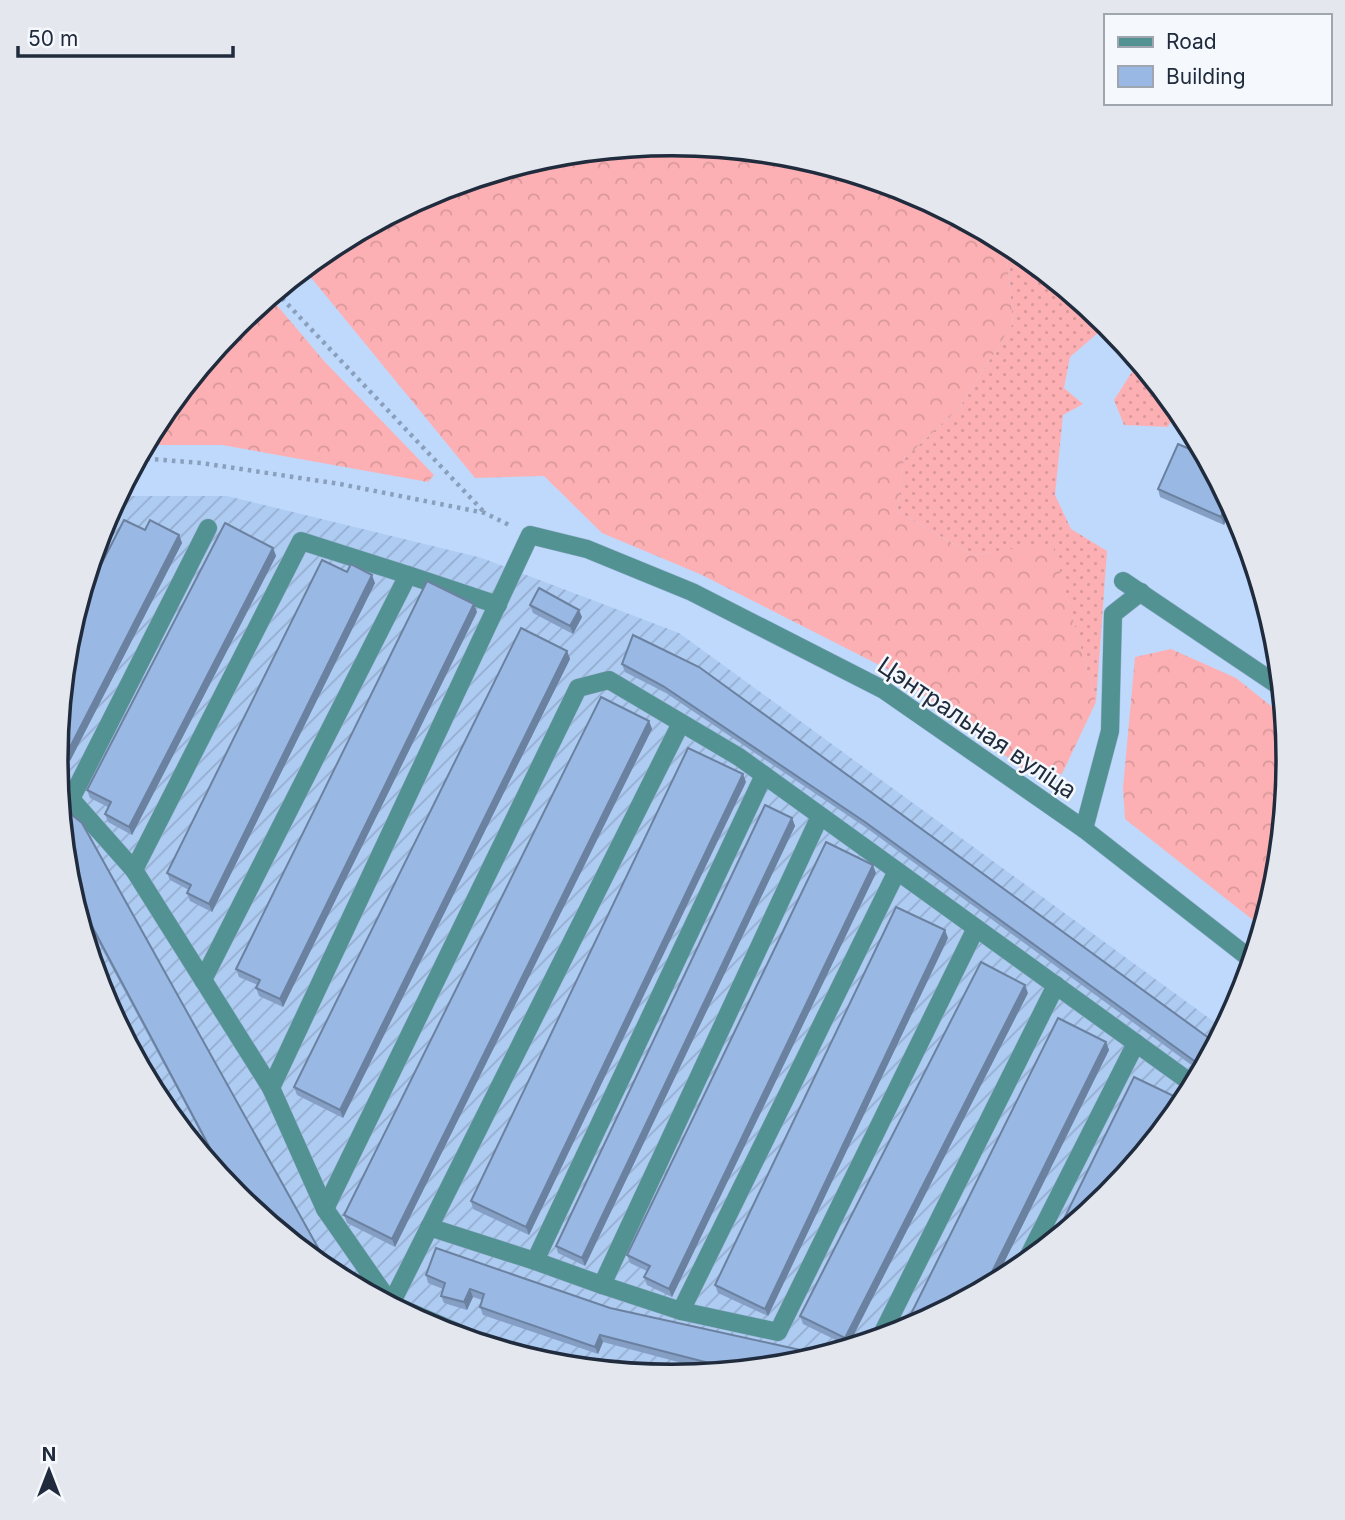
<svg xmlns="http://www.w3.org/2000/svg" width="1345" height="1520" font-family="Inter,sans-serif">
	<defs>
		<pattern id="industrial-furrows" width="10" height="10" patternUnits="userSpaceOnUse" patternTransform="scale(1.75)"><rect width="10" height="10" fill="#aecbf2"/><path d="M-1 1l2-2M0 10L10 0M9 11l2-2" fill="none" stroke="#95aed0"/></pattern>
		<pattern id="grass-dots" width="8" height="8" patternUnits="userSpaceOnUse" patternTransform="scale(1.75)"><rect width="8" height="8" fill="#fdb0b3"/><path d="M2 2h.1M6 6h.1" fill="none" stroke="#d9989b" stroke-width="1.8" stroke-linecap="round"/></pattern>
		<pattern id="forest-crowns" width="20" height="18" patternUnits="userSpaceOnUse" patternTransform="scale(1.75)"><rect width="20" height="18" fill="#fdb0b3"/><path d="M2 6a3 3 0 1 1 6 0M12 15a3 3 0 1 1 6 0" fill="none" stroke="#d9989b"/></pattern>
	</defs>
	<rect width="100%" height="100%" fill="#bfd9fd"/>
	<path fill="url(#industrial-furrows)" d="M118,496H227L482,558L679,633L1224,1029L1185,1103L1108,1196L1015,1273L908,1330L792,1365L672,1376L552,1365L436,1329L330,1272L236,1196L185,1133L92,961L68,880L56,760L68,639L103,524Z"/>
	<g fill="url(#grass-dots)">
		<path d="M1002,241L1015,248L1110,326H1106L1070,357L1064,388L1083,404L1063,415L1055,495L1071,529L1107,551L1096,702L1052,544L973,555L897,511L904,459L960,407L1013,323L1006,247Z"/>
		<path d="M1137,359L1177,408L1168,427L1124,425L1114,400L1137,364Z"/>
	</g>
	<g fill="url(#forest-crowns)">
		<path d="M673,144L793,155L860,176L863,185L869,178L909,191L1002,241L1006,247L1013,323L960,407L904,459L897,511L973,555L1052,543L1096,702L1062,774H1030L891,671L702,575L602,533L544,476L475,478L304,269L330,247L437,190L553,155Z"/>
		<path d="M270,297L324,361L434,475L428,482L222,445H145L160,417L237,324Z"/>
		<path d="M1171,649L1236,678L1285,717L1289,760L1277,881L1263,928L1125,819L1123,788L1135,657Z"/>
		<path d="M92,961L185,1133C145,1085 110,1021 92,961Z"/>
	</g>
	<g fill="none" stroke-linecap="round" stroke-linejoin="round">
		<defs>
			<g id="minor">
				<path d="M99,536L104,528"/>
				<path d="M1123,581L1282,688"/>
				<path d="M59,788L71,799L134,870L271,1088L325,1209L391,1304L487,1345"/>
				<path d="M71,799L208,528"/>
				<path d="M1084,829L1110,731L1113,614L1141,592"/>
				<path d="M134,870L301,541L408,575"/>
				<path d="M203,980L408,575L498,605"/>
				<path d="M271,1088L530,535L587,549L692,592L884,690L1084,829L1253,961"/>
				<path d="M325,1209L578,688L609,680L739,757L1194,1085"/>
				<path d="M429,1227L535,1261L764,775"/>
				<path d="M535,1261L602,1285L820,816"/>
				<path d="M1024,1265L1136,1043"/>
				<path d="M602,1285L681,1311L897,871"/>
				<path d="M391,1304L681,723"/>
				<path d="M681,1311L778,1332L976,928"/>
				<path d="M880,1338L1056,985"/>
			</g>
		</defs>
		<use href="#minor" stroke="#9fb6d7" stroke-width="19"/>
		<g stroke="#899fbc" stroke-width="4.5" stroke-dasharray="3.5 5" stroke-linecap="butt">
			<path d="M276,292L484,512"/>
			<path d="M138,458L201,463L340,484L485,513L511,526"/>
		</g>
		<use href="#minor" stroke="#539293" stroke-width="18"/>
	</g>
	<g fill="#849ec4">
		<path d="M1206,456L1238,516L1229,512L1224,525L1160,497L1158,489Z"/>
		<path d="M145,530L179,535L182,543L70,761L57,754L68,639Z"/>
		<path d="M273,548L276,556L132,835L108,822L105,814L108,807L90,798L87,790Z"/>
		<path d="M347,572L375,583L212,912L190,901L187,893L189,890L170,880L167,873Z"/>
		<path d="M530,605L582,617L573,634L533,613Z"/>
		<path d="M477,612L283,1007L259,996L256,988L258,985L239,977L236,969Z"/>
		<path d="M633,635L1217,1044L1201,1072L868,829L666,693L625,672L622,664Z"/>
		<path d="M567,651L570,659L343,1118L297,1095L294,1087Z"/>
		<path d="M649,721L652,729L395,1247L347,1223L344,1215Z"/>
		<path d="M746,782L529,1235L473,1209L471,1201Z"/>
		<path d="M792,818L795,826L585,1266L558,1253L556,1246Z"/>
		<path d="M876,873L672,1297L647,1285L644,1277L647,1271L630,1263L627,1255Z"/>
		<path d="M68,880L236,1196L230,1188L70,889Z"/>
		<path d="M948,938L768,1316L718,1293L715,1285Z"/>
		<path d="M1028,993L848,1346L803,1324L800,1316Z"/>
		<path d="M1106,1042L1109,1050L993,1285L909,1329L907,1322Z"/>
		<path d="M426,1275L610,1308L823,1355L712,1371L603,1342L598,1354L483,1315L480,1307L482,1300L473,1297L467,1310L444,1303L441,1296L443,1289L428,1283Z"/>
	</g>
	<g fill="#6b81a0">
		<path d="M1226,504L1229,512L1224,525L1221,517Z"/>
		<path d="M179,535L182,543L70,761L67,753Z"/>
		<path d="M273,548L276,556L132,835L129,827Z"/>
		<path d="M372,575L375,583L212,912L209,904Z"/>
		<path d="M474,604L477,612L283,1007L280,999Z"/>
		<path d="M579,610L582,617L573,634L570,626Z"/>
		<path d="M567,651L570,659L343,1118L340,1110Z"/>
		<path d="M649,721L652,729L395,1247L392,1239Z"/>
		<path d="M743,774L746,782L529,1235L526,1227Z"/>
		<path d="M792,818L795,826L585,1266L582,1258Z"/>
		<path d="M873,865L876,873L672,1297L669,1289Z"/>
		<path d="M945,930L948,938L768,1316L765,1309Z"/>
		<path d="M1025,985L1028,993L848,1346L845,1338Z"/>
		<path d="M1106,1042L1109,1050L993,1285L983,1290Z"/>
		<path d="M1182,1100L1183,1105L1174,1116Z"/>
		<path d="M470,1289L473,1297L467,1310L464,1302Z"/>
		<path d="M600,1335L603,1342L598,1354L595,1347Z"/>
	</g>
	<g fill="#99b8e4" stroke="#6b81a0" stroke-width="2">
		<path d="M1178,444L1206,456L1233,507L1226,504L1221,517L1158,489Z"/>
		<path d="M124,520L145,530L150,520L179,535L67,753L57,748L68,639L76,613Z"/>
		<path d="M225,523L273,548L129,827L105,814L111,802L87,790Z"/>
		<path d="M322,560L347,572L351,564L372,575L209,904L187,893L191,885L167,873Z"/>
		<path d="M427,581L474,604L280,999L256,988L260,980L236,969Z"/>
		<path d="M539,588L579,610L570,626L530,605Z"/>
		<path d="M521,628L567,651L340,1110L294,1087Z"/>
		<path d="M633,635L699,667L1217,1044L1204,1068L865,822L663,686L622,664Z"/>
		<path d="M601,697L649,721L392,1239L344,1215Z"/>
		<path d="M688,748L743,774L526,1227L471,1201Z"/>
		<path d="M765,805L792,818L582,1258L556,1246Z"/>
		<path d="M61,806L82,823L332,1273L234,1193L69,883Z"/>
		<path d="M826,842L873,865L669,1289L644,1277L650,1266L627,1255Z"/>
		<path d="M896,907L945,930L765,1309L715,1285Z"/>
		<path d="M981,962L1025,985L845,1338L800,1316Z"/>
		<path d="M1058,1018L1106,1042L983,1290L915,1326L907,1322Z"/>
		<path d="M1134,1077L1182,1100L1174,1116L1108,1196L1053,1241Z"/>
		<path d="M436,1248L610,1308L823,1355L792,1365L711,1373L713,1364L600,1335L595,1347L480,1307L484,1294L470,1289L464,1302L441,1296L445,1283L426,1275Z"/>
	</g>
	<g text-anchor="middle" stroke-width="5" stroke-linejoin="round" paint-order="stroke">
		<g font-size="24" fill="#202c3d" stroke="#f5f8fd">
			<text transform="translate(977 728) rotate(34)" y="8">Цэнтральная вуліца</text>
		</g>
	</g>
	<path d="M0 0H1345V1520H0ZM68 760a604 604 0 1 1 1208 0a604 604 0 1 1-1208 0Z" fill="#e4e8ee" fill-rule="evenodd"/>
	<path fill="none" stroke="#202c3d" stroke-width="3.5" d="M68 760a604 604 0 1 1 1208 0a604 604 0 1 1-1208 0Z"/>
	<rect x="1104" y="14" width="228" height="91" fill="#f5f8fd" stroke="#a0a6b0" stroke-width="2"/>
	<rect x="1118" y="37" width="35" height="10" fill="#539293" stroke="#a0a6b0" stroke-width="2"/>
	<text x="1166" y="49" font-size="21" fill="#202c3d">Road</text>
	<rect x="1118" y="66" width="35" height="21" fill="#99b8e4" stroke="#a0a6b0" stroke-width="2"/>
	<text x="1166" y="84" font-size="21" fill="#202c3d">Building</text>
	<g transform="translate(49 1471)" stroke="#f5f8fd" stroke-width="5" paint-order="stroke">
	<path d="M0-5L12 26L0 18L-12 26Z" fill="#202c3d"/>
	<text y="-10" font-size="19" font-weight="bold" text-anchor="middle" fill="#202c3d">N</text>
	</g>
	<path d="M18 46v10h215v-10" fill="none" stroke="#202c3d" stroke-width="3.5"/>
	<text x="28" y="46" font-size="21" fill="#202c3d" stroke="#f5f8fd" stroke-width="5" paint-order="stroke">50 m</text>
</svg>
